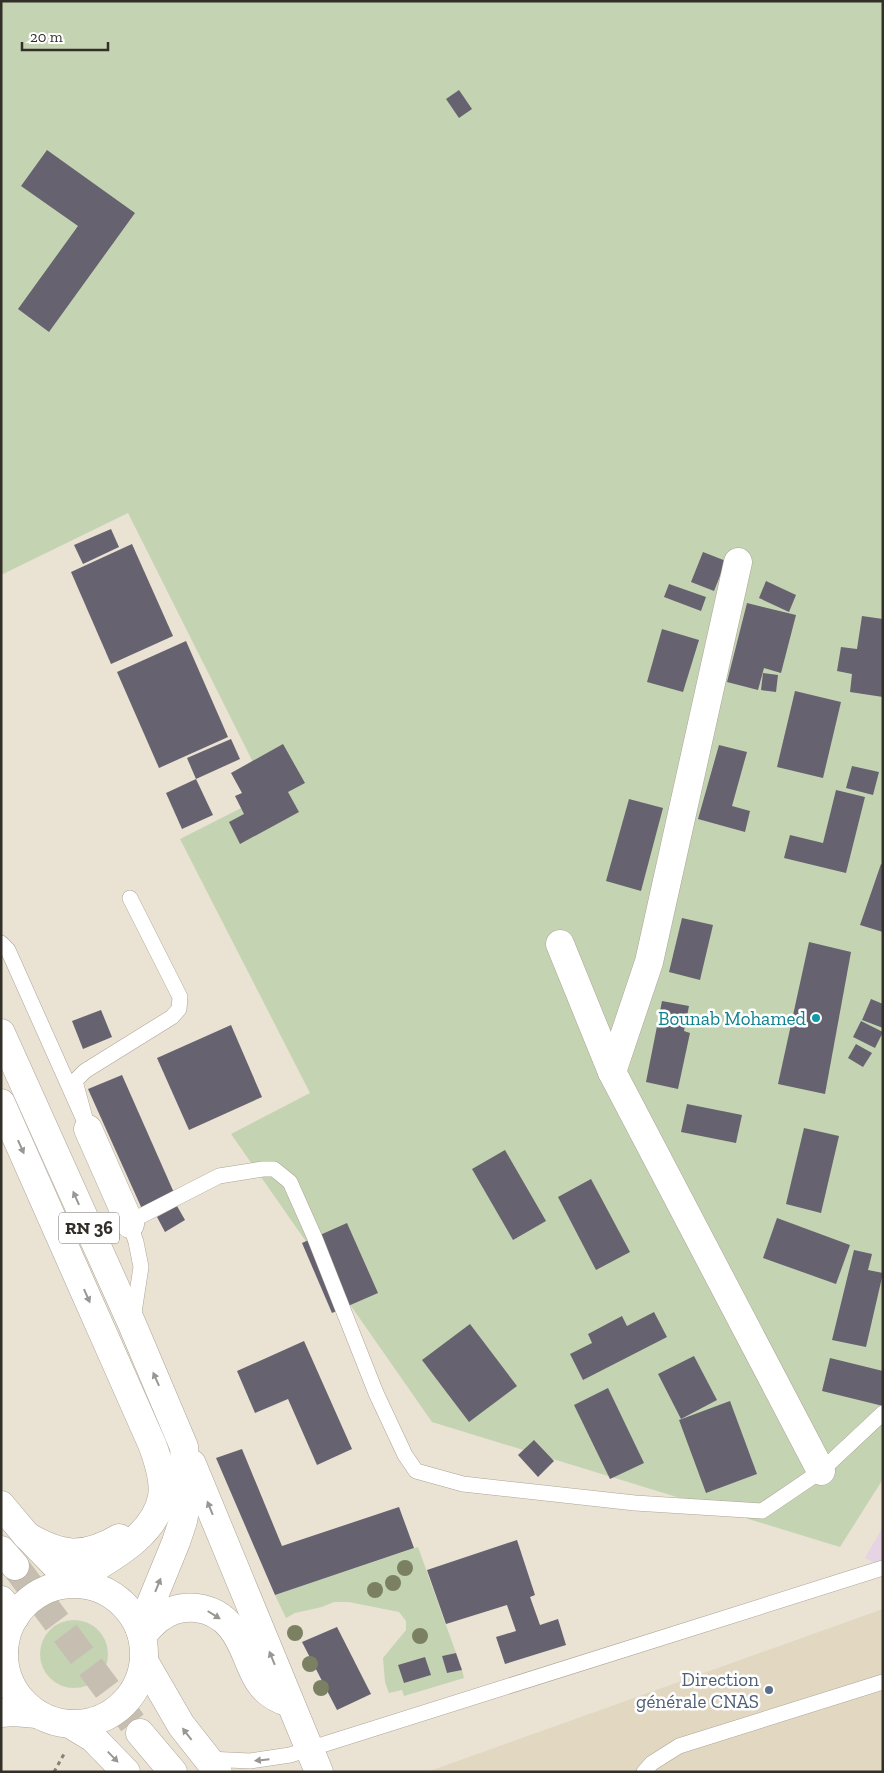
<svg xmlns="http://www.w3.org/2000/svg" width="884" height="1773" font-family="'Zilla Slab',serif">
	<rect width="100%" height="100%" fill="#eae2d3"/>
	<path fill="#e2d7c1" d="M883,1609V1772H427Z"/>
	<path fill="#e6d3e3" d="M883,1527V1567L865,1558Z"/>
	<g fill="#c4d4b3">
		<path d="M1,1H883V1479L840,1547L432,1422L231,1134L310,1093L180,839L269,794L128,513L1,575Z"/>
		<path d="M418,1547L456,1653L442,1656L447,1673L462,1670L464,1678L404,1696L402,1690L389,1693L385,1682L383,1658L406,1630V1621L399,1612L349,1602H334L322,1607L295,1613L286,1618L275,1595Z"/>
		<circle cx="74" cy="1654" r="34"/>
	</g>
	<g fill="#66626f">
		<path d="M459,90L472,109L459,118L446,99Z"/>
		<path d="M47,150L135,213L49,332L18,309L78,226L21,186Z"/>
		<path d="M111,529L119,547L83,564L74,545Z"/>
		<path d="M132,544L173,636L111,664L71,572Z"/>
		<path d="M703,552L726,561L714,591L691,582Z"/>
		<path d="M766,581L796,595L789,612L759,598Z"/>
		<path d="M669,584L706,597L701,611L664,597Z"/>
		<path d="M747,603L796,615L781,673L764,668L758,690L727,682Z"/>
		<path d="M862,616L883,619V697L850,692L852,674L837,671L841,647L857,649Z"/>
		<path d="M662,629L699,640L683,692L647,682Z"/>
		<path d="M186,641L228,737L159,768L117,672Z"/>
		<path d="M763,673L778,675L776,692L761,690Z"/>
		<path d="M795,691L841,702L823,778L777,767Z"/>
		<path d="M231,739L240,759L196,779L187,758Z"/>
		<path d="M283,744L305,783L288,792L299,812L240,844L229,822L244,814L235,796L242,793L231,773Z"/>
		<path d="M719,745L747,752L732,806L750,811L745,832L698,819Z"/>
		<path d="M852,766L879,772L873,795L846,788Z"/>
		<path d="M196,779L213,815L182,829L166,793Z"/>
		<path d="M836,790L865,797L846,873L784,858L790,835L823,843Z"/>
		<path d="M629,799L663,808L641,891L606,881Z"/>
		<path d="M881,864L883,865V932L860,925Z"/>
		<path d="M682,918L713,925L700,980L669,972Z"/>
		<path d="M809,942L851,952L825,1094L778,1084Z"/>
		<path d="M871,999L883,1004V1028L862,1020Z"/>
		<path d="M662,1001L689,1006L684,1031L690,1033L678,1089L646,1082Z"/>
		<path d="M101,1010L112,1037L83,1049L72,1021Z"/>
		<path d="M861,1021L883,1032L875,1048L853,1037Z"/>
		<path d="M231,1025L262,1097L189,1130L157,1058Z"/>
		<path d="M856,1044L872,1053L863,1067L848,1058Z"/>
		<path d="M122,1075L175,1195L142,1209L88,1089Z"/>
		<path d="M687,1104L742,1115L736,1143L681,1132Z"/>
		<path d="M804,1128L839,1136L821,1213L786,1204Z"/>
		<path d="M505,1150L546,1221L513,1240L472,1169Z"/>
		<path d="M591,1179L630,1252L596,1270L558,1197Z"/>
		<path d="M177,1206L185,1220L165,1232L157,1217Z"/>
		<path d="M777,1218L850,1245L836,1284L763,1258Z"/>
		<path d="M347,1223L378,1293L332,1313L302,1243Z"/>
		<path d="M854,1250L872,1254L868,1270L883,1273L866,1347L832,1340Z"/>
		<path d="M654,1312L667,1337L583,1380L570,1354L592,1343L588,1334L622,1316L627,1326Z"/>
		<path d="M470,1324L517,1386L469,1422L422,1360Z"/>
		<path d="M304,1341L352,1449L317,1465L288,1399L255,1413L237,1371Z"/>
		<path d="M694,1356L717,1400L681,1419L658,1374Z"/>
		<path d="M830,1358L883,1371V1406L822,1391Z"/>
		<path d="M608,1388L644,1463L610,1479L574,1405Z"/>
		<path d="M730,1401L757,1474L706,1493L679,1420Z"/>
		<path d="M534,1440L554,1461L538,1477L518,1455Z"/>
		<path d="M242,1449L282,1546L399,1507L414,1548L275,1595L216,1458Z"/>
		<path d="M517,1540L535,1595L530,1597L540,1625L558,1619L566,1645L505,1664L496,1637L516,1631L507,1605L446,1624L427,1570Z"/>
		<path d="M337,1627L371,1694L337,1710L302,1642Z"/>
		<path d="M456,1653L462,1670L447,1673L442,1656Z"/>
		<path d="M425,1657L431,1675L404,1683L398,1665Z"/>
	</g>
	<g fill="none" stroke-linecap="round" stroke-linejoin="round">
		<path stroke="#c5beb1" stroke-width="28" stroke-dasharray="28 14" stroke-linecap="butt" d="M15,1566L140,1733"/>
		<defs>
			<g id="service">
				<path d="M1,943L8,950L88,1129L75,1081L85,1071L172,1017L179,1009L180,997L130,898"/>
				<path d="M133,1319L141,1267L136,1242L130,1224L135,1219L219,1176L263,1169H274L290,1182L314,1236L376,1393L405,1455L416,1471L463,1484L635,1503L762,1511L821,1471L883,1413"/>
				<path d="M208,1759L250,1761L290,1755L883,1568"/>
				<path d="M644,1772L652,1763L679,1746L883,1682"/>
			</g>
			<g id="minor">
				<path d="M560,944L612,1072L821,1471"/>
				<path d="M612,1072L649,962L738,562"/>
				<path d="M88,1129L130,1224"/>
			</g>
			<g id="secondary">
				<path d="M1,1505L27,1536L72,1582"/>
				<path d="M1,1550L15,1566"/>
				<path d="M1,1600L15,1617"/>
				<path d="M140,1733L173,1772"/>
			</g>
			<g id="primary">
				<circle cx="74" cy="1654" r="70"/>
				<path d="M144,1661L181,1725L218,1772"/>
				<path d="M70,1724L93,1738L126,1772"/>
			</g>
			<g id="trunk">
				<path d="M1,1033L132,1324L184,1447L187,1499L183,1521L176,1542L140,1630"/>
				<path d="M1,1103L152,1444C158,1460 165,1480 162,1497C155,1538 104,1561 72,1582"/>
				<path d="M192,1464L319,1772"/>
				<path d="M27,1536C61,1556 83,1559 119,1538"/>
				<path d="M142,1635C147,1630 152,1624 158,1619C181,1601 213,1605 231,1627C254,1655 247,1691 290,1703"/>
			</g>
			<g id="motorway">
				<path d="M1,1651L4,1650"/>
				<path d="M1,1713L14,1712L37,1714"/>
			</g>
		</defs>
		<use href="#service" stroke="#aca496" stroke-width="16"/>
		<use href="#minor" stroke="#aca496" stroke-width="29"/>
		<use href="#secondary" stroke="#aca496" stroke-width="29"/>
		<use href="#primary" stroke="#aca496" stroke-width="29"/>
		<use href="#trunk" stroke="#aca496" stroke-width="29"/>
		<use href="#motorway" stroke="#aca496" stroke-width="29"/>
		<path stroke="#868177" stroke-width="3" stroke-dasharray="4 4" stroke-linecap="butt" d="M54,1772L64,1754"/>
		<use href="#service" stroke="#fff" stroke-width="15"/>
		<use href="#minor" stroke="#fff" stroke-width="28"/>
		<use href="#secondary" stroke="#fff" stroke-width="28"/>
		<use href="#primary" stroke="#fff" stroke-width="28"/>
		<use href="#trunk" stroke="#fff" stroke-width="28"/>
		<use href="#motorway" stroke="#fff" stroke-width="28"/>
	</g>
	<g fill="#7b8063">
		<circle cx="405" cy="1568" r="8"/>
		<circle cx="393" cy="1583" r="8"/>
		<circle cx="375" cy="1590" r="8"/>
		<circle cx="295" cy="1633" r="8"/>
		<circle cx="420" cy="1636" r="8"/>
		<circle cx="310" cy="1664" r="8"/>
		<circle cx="321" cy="1688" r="8"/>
	</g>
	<defs><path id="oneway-solid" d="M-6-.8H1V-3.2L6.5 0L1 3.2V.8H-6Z" transform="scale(1.25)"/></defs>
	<g fill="#989794">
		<use href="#oneway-solid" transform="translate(21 1147) rotate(66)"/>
		<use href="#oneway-solid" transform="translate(76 1198) rotate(-114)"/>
		<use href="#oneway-solid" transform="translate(87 1296) rotate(66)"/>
		<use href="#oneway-solid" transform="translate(156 1379) rotate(-114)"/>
		<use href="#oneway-solid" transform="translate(210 1508) rotate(-112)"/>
		<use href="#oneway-solid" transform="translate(158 1585) rotate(-68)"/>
		<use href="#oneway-solid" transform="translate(214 1615) rotate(32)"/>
		<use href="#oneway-solid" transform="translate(272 1658) rotate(-112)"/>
		<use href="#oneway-solid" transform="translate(187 1734) rotate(-128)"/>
		<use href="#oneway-solid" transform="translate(113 1757) rotate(46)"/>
		<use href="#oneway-solid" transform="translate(262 1760) rotate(174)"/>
	</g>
	<circle fill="#0f9aa8" stroke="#fff" stroke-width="2" cx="816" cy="1018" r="5"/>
	<circle fill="#5c6f8a" stroke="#fff" stroke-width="2" cx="769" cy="1690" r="5"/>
	<g text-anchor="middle" stroke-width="5" stroke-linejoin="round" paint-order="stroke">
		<rect fill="#fff" stroke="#706d69" stroke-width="1" x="59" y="1212.5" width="60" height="31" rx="4"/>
		<g font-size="18" font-weight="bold" fill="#322f29">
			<text x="89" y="1234">RN 36</text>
		</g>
		<g font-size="19" fill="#0d838f" stroke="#fff" text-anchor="end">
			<text x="806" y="1025">Bounab Mohamed</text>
		</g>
		<g font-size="19" fill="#4e5e75" stroke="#fff" text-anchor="end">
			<text x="759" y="1686">Direction<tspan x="759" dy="22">générale CNAS</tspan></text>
		</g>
	</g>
	<rect width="884" height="1773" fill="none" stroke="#322f29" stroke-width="5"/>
	<path d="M22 42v8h86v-8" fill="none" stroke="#322f29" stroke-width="2.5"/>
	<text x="30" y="42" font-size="15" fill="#322f29" stroke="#ffffff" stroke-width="4" paint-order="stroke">20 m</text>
</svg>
